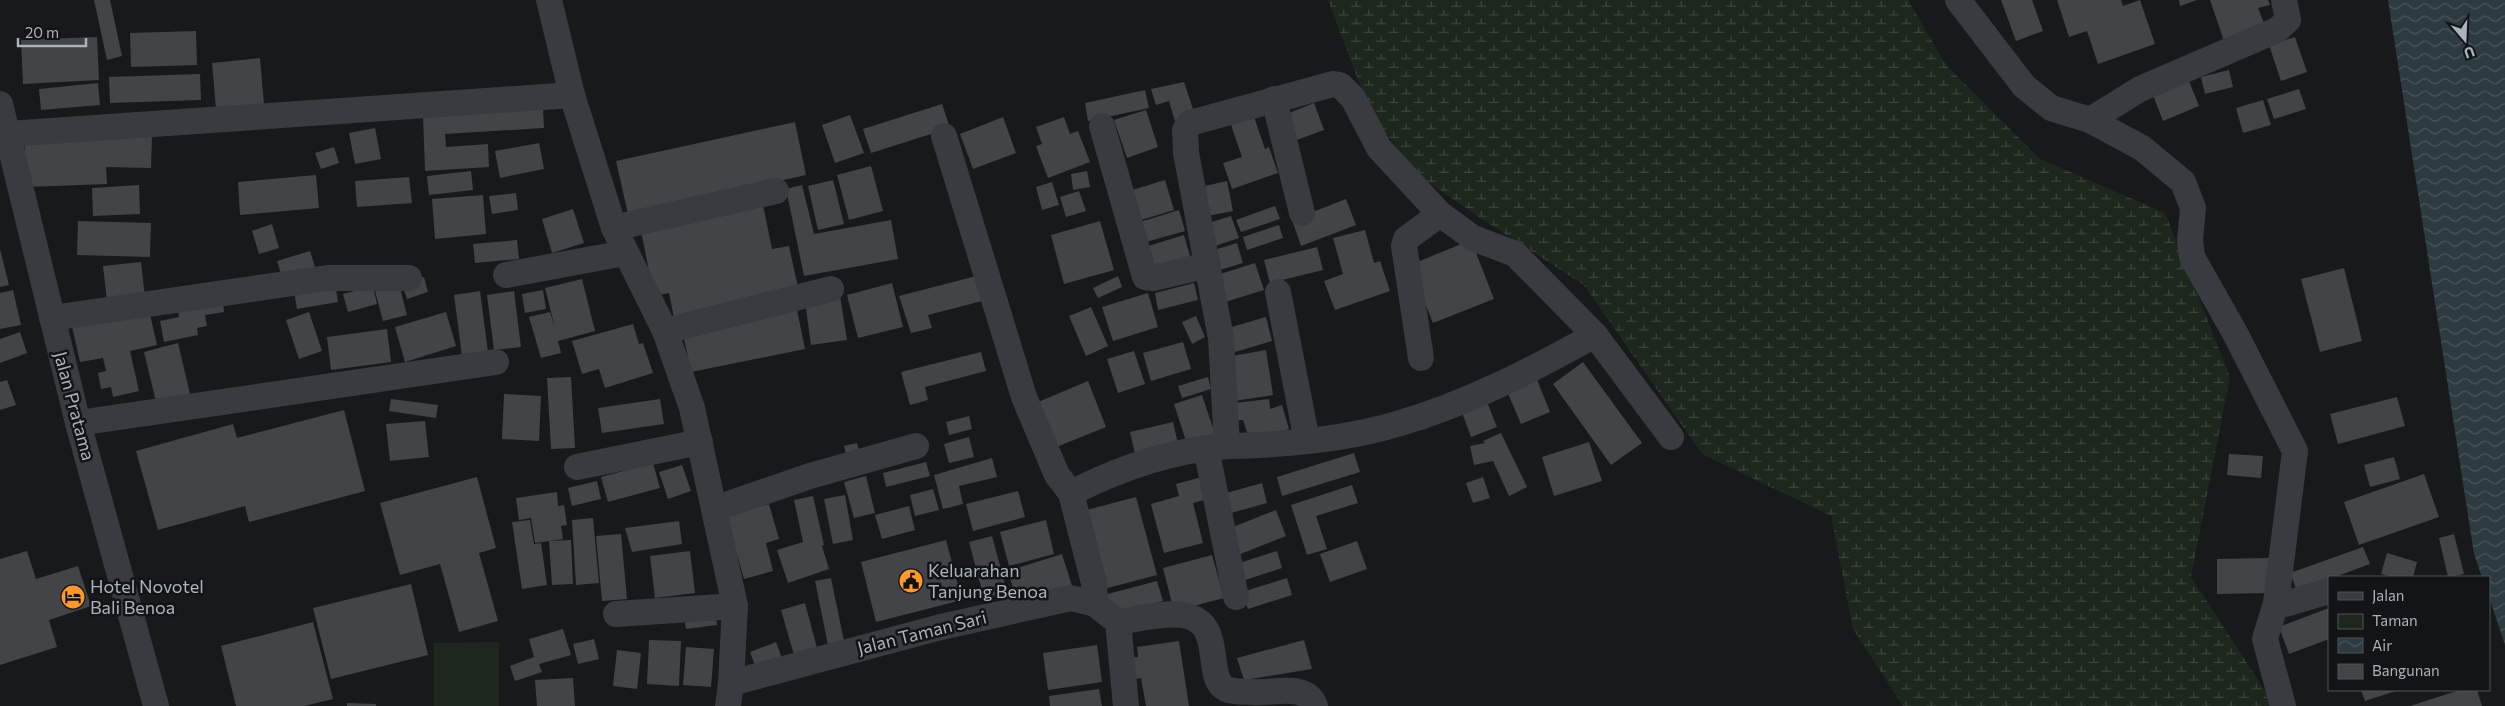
<svg xmlns="http://www.w3.org/2000/svg" width="2505" height="706" font-family="Commissioner,sans-serif">
	<defs>
		<pattern id="wetland-marsh" width="20" height="14" patternUnits="userSpaceOnUse" patternTransform="scale(1.25)"><rect width="20" height="14" fill="#1e271e"/><path d="M1 5h8M5 5V1M11 12h8M15 12V8" fill="none" stroke="#3c443d"/></pattern>
		<pattern id="water-waves" width="16" height="10" patternUnits="userSpaceOnUse" patternTransform="scale(1.25)"><rect width="16" height="10" fill="#2d3b40"/><path d="M0 5q4-4 8 0t8 0" fill="none" stroke="#49555a"/></pattern>
	</defs>
	<rect width="100%" height="100%" fill="#18191b"/>
	<path fill="url(#wetland-marsh)" d="M1328,0H1908L1946,65L2040,159L2165,213L2230,377L2191,577L2275,706H1903L1853,629L1831,516L1702,454L1584,285L1488,223L1415,173L1369,109Z"/>
	<path fill="#1e271e" d="M499,642V706H434V643Z"/>
	<path fill="url(#water-waves)" d="M2388,0H2505V645L2489,597V577H2482L2474,554Z"/>
	<g fill="#424448">
		<path d="M94,0H110L122,56L107,60Z"/>
		<path d="M2001,0H2032L2043,31L2016,41Z"/>
		<path d="M2057,0H2121L2123,6L2140,0L2155,44L2098,64L2087,31L2069,37Z"/>
		<path d="M2179,0H2197L2180,6Z"/>
		<path d="M2210,0H2268L2270,5L2258,8L2265,26L2224,41Z"/>
		<path d="M196,31L197,65L131,67L130,33Z"/>
		<path d="M97,37L99,80L23,84L21,40Z"/>
		<path d="M2295,37L2307,72L2281,81L2269,45Z"/>
		<path d="M260,58L264,105L216,109L212,63Z"/>
		<path d="M2229,70L2233,87L2205,94L2201,77Z"/>
		<path d="M200,74L201,100L110,103L109,77Z"/>
		<path d="M2187,76L2199,106L2163,121L2151,90Z"/>
		<path d="M1184,82L1196,118L1176,125L1169,101L1156,105L1151,89Z"/>
		<path d="M98,83L100,105L41,110L39,89Z"/>
		<path d="M2299,89L2306,109L2274,119L2267,99Z"/>
		<path d="M1145,90L1149,108L1088,121L1085,103Z"/>
		<path d="M2263,100L2271,125L2243,133L2236,108Z"/>
		<path d="M1314,103L1324,130L1294,141L1284,115Z"/>
		<path d="M942,104L950,128L871,153L863,129Z"/>
		<path d="M543,107L544,128L445,134L446,147L488,144L489,167L425,171L423,115Z"/>
		<path d="M1146,110L1158,147L1127,158L1114,120Z"/>
		<path d="M1252,111L1265,149L1269,147L1278,173L1232,189L1223,163L1242,157L1229,119Z"/>
		<path d="M850,115L864,153L835,163L822,125Z"/>
		<path d="M1003,117L1016,153L973,169L960,134Z"/>
		<path d="M1064,117L1070,134L1078,131L1090,162L1048,178L1036,146L1042,144L1036,127Z"/>
		<path d="M795,122L806,175L628,214L616,161Z"/>
		<path d="M375,128L381,159L355,164L349,133Z"/>
		<path d="M24,134L152,135L151,168L106,167L107,184L26,187Z"/>
		<path d="M539,143L544,169L500,178L495,151Z"/>
		<path d="M334,147L339,163L321,169L315,153Z"/>
		<path d="M871,166L883,211L849,220L837,175Z"/>
		<path d="M471,171L473,190L429,195L427,176Z"/>
		<path d="M1087,171L1090,187L1073,190L1071,174Z"/>
		<path d="M316,175L319,208L240,215L238,182Z"/>
		<path d="M409,177L412,203L357,207L355,181Z"/>
		<path d="M833,180L844,224L818,230L808,186Z"/>
		<path d="M1165,180L1174,210L1138,221L1129,191Z"/>
		<path d="M1227,181L1233,211L1202,217L1196,188Z"/>
		<path d="M1052,182L1059,205L1042,210L1036,187Z"/>
		<path d="M139,185L140,214L93,216L92,188Z"/>
		<path d="M802,185L814,234L891,220L898,259L804,276L786,189Z"/>
		<path d="M1079,191L1086,211L1066,217L1060,197Z"/>
		<path d="M516,193L518,210L492,214L489,196Z"/>
		<path d="M483,195L486,234L435,239L432,199Z"/>
		<path d="M1346,199L1356,225L1301,246L1292,220Z"/>
		<path d="M763,205L772,249L789,246L799,292L674,318L669,293L654,296L641,231Z"/>
		<path d="M1275,206L1280,219L1241,232L1236,220Z"/>
		<path d="M573,209L584,243L552,253L542,219Z"/>
		<path d="M1179,210L1185,231L1146,242L1140,222Z"/>
		<path d="M1231,216L1239,238L1209,248L1202,225Z"/>
		<path d="M78,221L151,223L150,257L77,255Z"/>
		<path d="M1100,221L1114,270L1064,284L1051,235Z"/>
		<path d="M272,224L279,248L259,254L252,231Z"/>
		<path d="M1279,225L1283,238L1247,250L1243,237Z"/>
		<path d="M1365,230L1374,263L1380,261L1390,291L1335,310L1324,281L1343,274L1333,238Z"/>
		<path d="M1184,235L1191,260L1155,271L1148,246Z"/>
		<path d="M517,240L519,259L475,263L473,244Z"/>
		<path d="M1471,240L1494,299L1433,323L1410,265Z"/>
		<path d="M1237,243L1243,263L1213,272L1207,252Z"/>
		<path d="M1317,247L1323,270L1270,283L1264,260Z"/>
		<path d="M0,249L9,285L0,287Z"/>
		<path d="M310,251L315,267L282,277L277,261Z"/>
		<path d="M141,262L145,297L107,301L103,266Z"/>
		<path d="M1255,263L1264,290L1222,303L1214,276Z"/>
		<path d="M2344,268L2362,341L2320,352L2301,279Z"/>
		<path d="M976,276L982,301L928,315L932,328L911,333L899,296Z"/>
		<path d="M1118,276L1122,287L1098,298L1093,288Z"/>
		<path d="M424,277L428,292L407,299L402,284Z"/>
		<path d="M582,279L595,331L558,341L561,353L541,358L529,317L550,312L555,328L545,288Z"/>
		<path d="M398,280L407,315L383,321L374,287Z"/>
		<path d="M335,283L338,302L297,309L294,291Z"/>
		<path d="M892,283L903,327L858,338L847,295Z"/>
		<path d="M1194,283L1198,300L1158,310L1155,293Z"/>
		<path d="M373,286L377,304L348,312L343,294Z"/>
		<path d="M13,290L21,325L0,329V293Z"/>
		<path d="M543,290L546,309L525,313L522,294Z"/>
		<path d="M480,291L488,352L462,356L454,295Z"/>
		<path d="M514,291L521,347L494,350L487,295Z"/>
		<path d="M1148,293L1158,327L1113,341L1102,307Z"/>
		<path d="M840,296L847,340L811,345L805,301Z"/>
		<path d="M223,302L224,312L205,315L207,326L197,328L198,335L164,342L160,321L179,317L177,306Z"/>
		<path d="M796,305L805,349L691,372L682,329Z"/>
		<path d="M1091,307L1108,346L1086,356L1069,316Z"/>
		<path d="M149,310L157,345L130,351L139,391L113,397L111,387L101,389L98,373L106,371L103,358L80,362L71,322Z"/>
		<path d="M309,312L322,351L299,359L286,320Z"/>
		<path d="M446,312L456,346L405,362L395,327Z"/>
		<path d="M1196,316L1205,337L1192,344L1182,322Z"/>
		<path d="M1266,317L1272,341L1235,352L1228,328Z"/>
		<path d="M633,324L639,344L643,343L653,373L605,388L599,369L582,374L572,341Z"/>
		<path d="M387,329L391,362L331,370L327,337Z"/>
		<path d="M20,332L27,353L0,363V339Z"/>
		<path d="M1183,342L1191,369L1151,381L1143,353Z"/>
		<path d="M178,343L190,394L156,402L144,352Z"/>
		<path d="M1266,350L1273,395L1234,401L1226,357Z"/>
		<path d="M1134,351L1145,384L1118,393L1107,359Z"/>
		<path d="M981,352L986,371L925,387L928,400L910,405L901,372Z"/>
		<path d="M1583,362L1642,443L1611,465L1553,384Z"/>
		<path d="M571,377L575,448L551,449L547,378Z"/>
		<path d="M1208,377L1211,389L1182,398L1178,386Z"/>
		<path d="M1536,377L1550,412L1521,424L1506,389Z"/>
		<path d="M7,380L16,405L0,410V382Z"/>
		<path d="M1088,381L1106,427L1049,450L1031,405Z"/>
		<path d="M504,394L541,396L539,441L502,439Z"/>
		<path d="M1202,395L1215,434L1187,444L1174,404Z"/>
		<path d="M1485,397L1497,427L1471,437L1460,407Z"/>
		<path d="M2397,397L2405,426L2338,444L2330,414Z"/>
		<path d="M391,399L438,405L436,418L389,411Z"/>
		<path d="M660,399L664,424L602,433L598,408Z"/>
		<path d="M1269,399L1270,409L1282,405L1289,429L1250,441L1243,420L1228,421L1226,404Z"/>
		<path d="M344,410L365,491L249,522L245,506L158,530L136,451L233,424L237,438Z"/>
		<path d="M969,416L972,429L949,435L946,422Z"/>
		<path d="M425,421L429,457L390,461L386,424Z"/>
		<path d="M1173,422L1178,444L1135,454L1130,432Z"/>
		<path d="M1501,433L1527,487L1509,496L1493,461L1474,465L1470,446L1485,443L1483,441Z"/>
		<path d="M969,437L974,457L949,463L944,444Z"/>
		<path d="M1589,442L1602,481L1554,496L1542,457Z"/>
		<path d="M857,443L861,458L848,461L844,446Z"/>
		<path d="M1354,453L1360,472L1282,496L1277,477Z"/>
		<path d="M2229,454L2263,456L2261,478L2227,475Z"/>
		<path d="M2394,457L2400,479L2370,487L2364,465Z"/>
		<path d="M992,458L997,477L959,486L963,504L943,509L934,475Z"/>
		<path d="M926,462L930,476L886,487L883,473Z"/>
		<path d="M653,463L660,488L608,502L601,477Z"/>
		<path d="M682,465L691,491L668,499L659,472Z"/>
		<path d="M2424,474L2439,517L2359,545L2344,502Z"/>
		<path d="M866,476L875,513L854,518L844,482Z"/>
		<path d="M477,477L496,548L479,553L498,621L459,632L440,564L400,575L380,503Z"/>
		<path d="M1202,477L1208,499L1193,503L1203,543L1164,553L1151,504L1179,496L1176,484Z"/>
		<path d="M1483,477L1490,498L1473,503L1466,483Z"/>
		<path d="M597,481L601,499L572,506L568,488Z"/>
		<path d="M1262,483L1267,503L1224,515L1219,495Z"/>
		<path d="M1352,485L1358,503L1316,516L1327,549L1307,555L1291,505Z"/>
		<path d="M933,489L939,510L915,516L910,495Z"/>
		<path d="M1018,491L1025,517L973,531L966,504Z"/>
		<path d="M557,492L558,506L564,505L567,525L561,526L563,539L535,543L531,518L519,520L516,498Z"/>
		<path d="M845,495L853,540L833,544L824,499Z"/>
		<path d="M813,496L824,545L822,546L829,569L788,583L777,550L803,542L794,500Z"/>
		<path d="M1136,497L1157,575L1100,590L1079,512Z"/>
		<path d="M769,504L779,539L766,543L773,571L744,579L736,551L717,518Z"/>
		<path d="M909,506L915,530L882,539L875,515Z"/>
		<path d="M1276,510L1286,536L1238,555L1228,529Z"/>
		<path d="M593,518L599,583L576,585L572,520Z"/>
		<path d="M530,520L534,544L541,543L547,585L522,589L512,522Z"/>
		<path d="M1046,520L1054,554L1009,566L1000,532Z"/>
		<path d="M679,521L682,544L632,552L625,528Z"/>
		<path d="M621,534L627,599L602,601L596,536Z"/>
		<path d="M2454,534L2464,574L2448,577L2439,538Z"/>
		<path d="M992,536L1007,592L984,598L969,542Z"/>
		<path d="M571,540L573,584L552,585L549,541Z"/>
		<path d="M946,540L962,600L876,622L861,562Z"/>
		<path d="M1357,541L1367,569L1330,582L1320,554Z"/>
		<path d="M2363,547L2370,564L2335,577H2329V580L2297,591L2290,573Z"/>
		<path d="M27,551L36,579L78,566L91,606L49,620L57,647L0,665V559Z"/>
		<path d="M690,551L695,593L655,598L650,556Z"/>
		<path d="M1277,551L1282,568L1239,582L1233,565Z"/>
		<path d="M2387,553L2417,562L2413,577H2393L2381,574Z"/>
		<path d="M1062,554L1073,589L1018,605L1008,571Z"/>
		<path d="M1212,555L1224,598L1174,611L1163,568Z"/>
		<path d="M2269,558V593L2217,594V559Z"/>
		<path d="M831,578L845,646L829,650L815,581Z"/>
		<path d="M1287,578L1292,595L1248,609L1242,592Z"/>
		<path d="M1157,581L1163,601L1109,615L1104,595Z"/>
		<path d="M411,584L428,655L331,679L313,608Z"/>
		<path d="M805,603L817,648L794,655L781,610Z"/>
		<path d="M2329,608V639L2289,654L2279,627Z"/>
		<path d="M715,612L717,625L686,629L684,616Z"/>
		<path d="M313,622L333,699L304,706H236L221,646Z"/>
		<path d="M563,629L571,655L539,664L542,672L515,681L510,666L534,657L529,639Z"/>
		<path d="M594,639L599,659L578,664L573,644Z"/>
		<path d="M649,640L681,641L679,686L647,684Z"/>
		<path d="M1304,640L1312,669L1244,680L1237,658Z"/>
		<path d="M1179,641L1189,706H1146L1141,678L1130,680L1128,658L1138,657L1137,647Z"/>
		<path d="M776,642L783,661L757,671L750,652Z"/>
		<path d="M1097,645L1102,682L1048,690L1043,653Z"/>
		<path d="M686,647L714,649L711,687L683,685Z"/>
		<path d="M617,650L641,653L637,689L613,686Z"/>
		<path d="M573,678L575,706H537L535,680Z"/>
		<path d="M1099,689L1102,706H1050L1049,696Z"/>
		<path d="M2361,690H2399L2365,701Z"/>
		<path d="M2460,690H2477L2482,706H2410Z"/>
		<path d="M347,703L376,704V706H347Z"/>
	</g>
	<g fill="none" stroke-linecap="round" stroke-linejoin="round">
		<g stroke="#393b40" stroke-width="26">
			<path d="M549,0L572,95L614,228L665,331L692,408L735,606L731,683"/>
			<path d="M1958,0L2024,86L2051,108L2090,120L2142,148L2183,182L2193,208L2190,240L2192,257L2235,333L2295,451L2276,603L2285,604L2329,591"/>
			<path d="M1274,99L1302,213"/>
			<path d="M0,104L78,423L156,706"/>
			<path d="M2090,120L2140,89L2277,30L2288,20L2284,0"/>
			<path d="M1102,126L1145,277L1153,278L1208,265"/>
			<path d="M8,134L572,95"/>
			<path d="M944,136L1024,397L1057,475L1071,493"/>
			<path d="M614,228L776,191"/>
			<path d="M506,275L625,253"/>
			<path d="M1278,292L1307,441"/>
			<path d="M52,318L327,278H409"/>
			<path d="M665,331L831,289"/>
			<path d="M1421,358L1404,246L1406,239L1440,214"/>
			<path d="M78,423L496,362"/>
			<path d="M1227,446C1283,445 1343,440 1397,424C1467,404 1532,370 1595,335L1671,437"/>
			<path d="M1206,448L1236,597"/>
			<path d="M577,467L700,442"/>
			<path d="M714,509L810,476L916,446"/>
			<path d="M2276,603L2265,639L2283,706"/>
			<path d="M1095,604L1094,583L1071,493C1120,468 1172,450 1227,446L1221,338L1186,153L1185,130L1190,123L1333,84L1340,85L1353,98L1379,148L1440,214L1473,238L1515,254L1595,335"/>
			<path d="M616,614L735,606"/>
			<path d="M1118,622L1126,706"/>
			<path d="M728,706L731,683L941,627L1071,598L1095,604L1118,622C1138,619 1163,612 1183,615C1227,622 1203,678 1226,689C1233,692 1245,692 1253,692C1272,694 1307,682 1315,706"/>
		</g>
	</g>
	<defs>
		<symbol id="civic-disc" viewBox="-11 -11 22 22"><circle r="9.5" fill="#ff992d" stroke="#131416"/><path d="M-.6-6.5H3V-4.5H.6V-3L4-1V1h2V6H-6V1h2V-1L-.6-3ZM-1.2 2.5V6h2.4V2.5Z" fill="#111"/></symbol>
		<symbol id="hotel-disc" viewBox="-11 -11 22 22"><circle r="9.5" fill="#ff992d" stroke="#131416"/><path d="M-6-4.5h1.5V1H6V5H4.5V3h-9V5H-6ZM-4 0a1.8 1.8 0 1 1 3.6 0ZM.5 0V-2.5h3Q6-2.5 6 0Z" fill="#111"/></symbol>
	</defs>
	<g fill-rule="evenodd">
		<use href="#civic-disc" x="897" y="567" width="28" height="28"/>
		<use href="#hotel-disc" x="59" y="583" width="28" height="28"/>
	</g>
	<g text-anchor="middle" stroke-width="5" stroke-linejoin="round" paint-order="stroke">
		<g font-size="18" fill="#aab2bc" stroke="#131416">
			<text transform="translate(74 406) rotate(75)" y="6">Jalan Pratama</text>
			<text transform="translate(922 633) rotate(-14)" y="6">Jalan Taman Sari</text>
		</g>
		<g font-size="18" fill="#aab2bc" stroke="#131416" text-anchor="start">
			<text x="928" y="577">Keluarahan<tspan x="928" dy="21">Tanjung Benoa</tspan></text>
			<text x="90" y="593">Hotel Novotel<tspan x="90" dy="21">Bali Benoa</tspan></text>
		</g>
	</g>
	<rect x="2328" y="576" width="162" height="115" fill="#131416" stroke="#4f5358"/>
	<rect x="2338" y="592" width="25" height="8" fill="#393b40" stroke="#4f5358"/>
	<text x="2372" y="601" font-size="15" fill="#aab2bc">Jalan</text>
	<rect x="2338" y="614" width="25" height="15" fill="#1e271e" stroke="#4f5358"/>
	<text x="2372" y="626" font-size="15" fill="#aab2bc">Taman</text>
	<rect x="2338" y="638" width="25" height="15" fill="url(#water-waves)" stroke="#4f5358"/>
	<text x="2372" y="651" font-size="15" fill="#aab2bc">Air</text>
	<rect x="2338" y="664" width="25" height="15" fill="#424448" stroke="#4f5358"/>
	<text x="2372" y="676" font-size="15" fill="#aab2bc">Bangunan</text>
	<g transform="translate(2465 40) rotate(161)" stroke="#131416" stroke-width="4" paint-order="stroke">
	<path d="M0-4L9 19L0 12L-9 19Z" fill="#aab2bc"/>
	<text y="-8" font-size="14" font-weight="bold" text-anchor="middle" fill="#aab2bc">U</text>
	</g>
	<path d="M18 38v8h68v-8" fill="none" stroke="#aab2bc" stroke-width="2.5"/>
	<text x="25" y="38" font-size="15" fill="#aab2bc" stroke="#131416" stroke-width="4" paint-order="stroke">20 m</text>
</svg>
